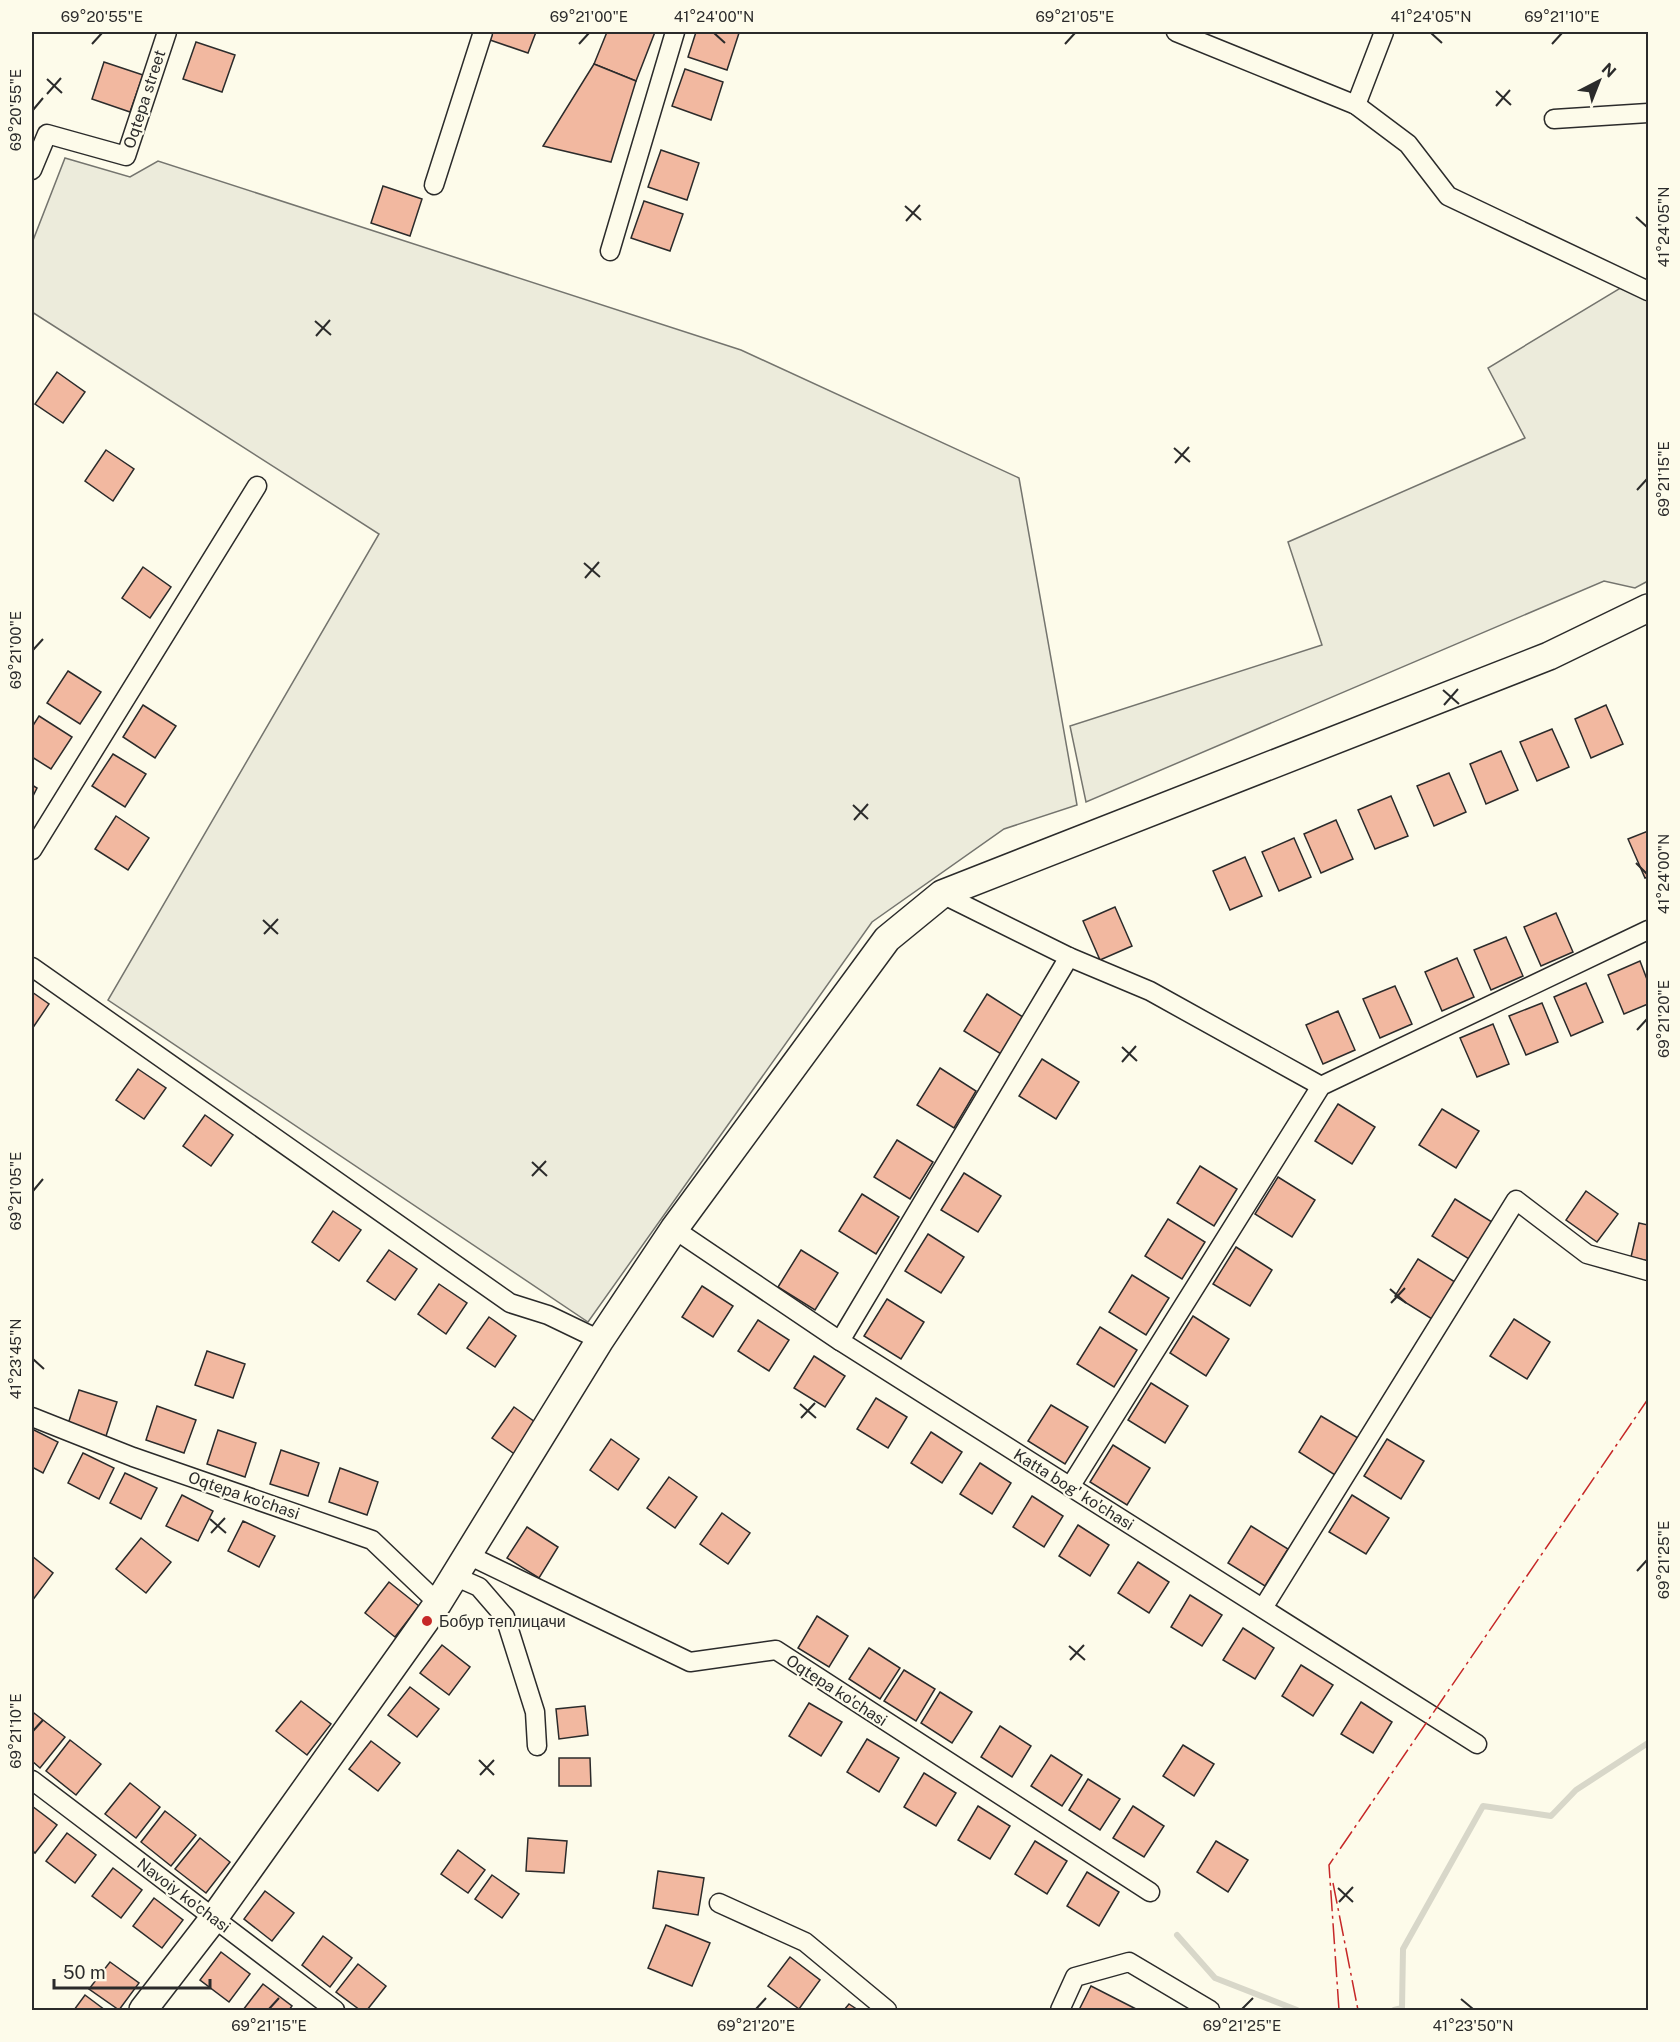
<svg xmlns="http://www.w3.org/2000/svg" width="1680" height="2042" font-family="'Public Sans',sans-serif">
	<rect width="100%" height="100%" fill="#fdfbea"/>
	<g fill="#ecebdb" stroke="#74746e" stroke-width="1.5">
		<path d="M65,158L130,177L158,161L741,350L1019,478L1077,805L1004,829L872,922L588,1322L108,1000L379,534L32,312V243Z"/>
		<path d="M1627,284L1648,296V581L1635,588L1604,581L1086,802L1070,726L1322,645L1288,542L1525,438L1488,368Z"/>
	</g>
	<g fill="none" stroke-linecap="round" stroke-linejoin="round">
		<g stroke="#d8d7c9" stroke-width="6">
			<path d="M1177,1935L1215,1978L1297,2010"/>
			<path d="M1394,2010L1402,2008L1403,1949L1483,1806L1551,1816L1576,1790L1648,1743"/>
		</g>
	</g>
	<g fill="#f2b8a0" stroke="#2b2b2b" stroke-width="1.5">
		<path d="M493,32H536L528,53L490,40Z"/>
		<path d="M607,32H655L636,81L594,64Z"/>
		<path d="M696,32L739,33L727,70L688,57Z"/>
		<path d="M196,42L235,55L222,92L183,79Z"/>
		<path d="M104,62L143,75L130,112L92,99Z"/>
		<path d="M594,64L636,81L611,162L543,146Z"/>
		<path d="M685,69L723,82L711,120L672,106Z"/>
		<path d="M661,150L699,163L687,200L648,187Z"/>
		<path d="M383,186L422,199L410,236L371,223Z"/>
		<path d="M644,201L683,214L670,251L631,238Z"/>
		<path d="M57,372L85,392L63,423L35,404Z"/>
		<path d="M106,450L134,469L113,501L85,481Z"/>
		<path d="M143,567L171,587L150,618L122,598Z"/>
		<path d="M68,671L101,692L80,724L47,703Z"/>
		<path d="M143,705L176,726L155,758L123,737Z"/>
		<path d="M1606,705L1623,744L1591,758L1575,719Z"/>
		<path d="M39,716L72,737L51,769L32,757V727Z"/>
		<path d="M1552,729L1569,767L1537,781L1520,742Z"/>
		<path d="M1501,751L1518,790L1486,804L1470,764Z"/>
		<path d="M113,754L146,774L125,807L92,786Z"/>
		<path d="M1449,773L1466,812L1434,826L1417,786Z"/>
		<path d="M32,785L37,788L32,798Z"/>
		<path d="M1391,796L1408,836L1375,849L1358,810Z"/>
		<path d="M116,816L149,838L128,870L95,849Z"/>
		<path d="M1336,820L1353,859L1321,873L1304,834Z"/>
		<path d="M1648,831V877L1645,878L1628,839Z"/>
		<path d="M1294,838L1311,877L1279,891L1262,852Z"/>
		<path d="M1245,857L1262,896L1230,910L1213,871Z"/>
		<path d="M1115,907L1132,946L1100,960L1083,921Z"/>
		<path d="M1556,913L1573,952L1541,966L1524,927Z"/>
		<path d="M1506,937L1523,976L1491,990L1474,950Z"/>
		<path d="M1457,958L1474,997L1442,1011L1425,972Z"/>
		<path d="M1640,961L1648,982V1004L1624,1014L1608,975Z"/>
		<path d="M1586,983L1603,1022L1571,1036L1554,997Z"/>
		<path d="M1395,986L1412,1024L1380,1038L1363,999Z"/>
		<path d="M32,992L49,1004L32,1029Z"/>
		<path d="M987,994L1023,1017L1001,1054L964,1031Z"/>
		<path d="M1542,1003L1558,1042L1526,1055L1509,1016Z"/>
		<path d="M1338,1011L1355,1050L1323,1064L1306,1025Z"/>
		<path d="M1493,1024L1509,1064L1477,1077L1460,1038Z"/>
		<path d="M1042,1059L1079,1082L1056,1119L1019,1096Z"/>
		<path d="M940,1068L976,1091L954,1128L917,1105Z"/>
		<path d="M138,1069L166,1088L144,1119L116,1100Z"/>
		<path d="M1338,1104L1375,1127L1352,1164L1315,1141Z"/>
		<path d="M1442,1109L1479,1131L1456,1168L1419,1145Z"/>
		<path d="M205,1115L233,1135L211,1166L183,1146Z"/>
		<path d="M897,1140L933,1162L910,1199L874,1177Z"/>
		<path d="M1200,1166L1237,1189L1214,1226L1177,1203Z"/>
		<path d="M964,1173L1001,1196L978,1232L941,1210Z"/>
		<path d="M1278,1177L1315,1200L1292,1237L1255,1214Z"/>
		<path d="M1586,1191L1618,1214L1597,1242L1566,1220Z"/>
		<path d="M862,1194L899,1217L876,1254L839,1231Z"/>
		<path d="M1455,1199L1492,1222L1469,1259L1432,1236Z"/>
		<path d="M333,1211L361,1230L339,1261L312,1242Z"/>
		<path d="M1168,1219L1205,1242L1182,1279L1145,1256Z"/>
		<path d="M1639,1223L1648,1225V1261L1631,1257Z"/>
		<path d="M928,1234L964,1257L941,1293L905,1271Z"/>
		<path d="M1236,1247L1272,1270L1250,1306L1213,1284Z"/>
		<path d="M389,1250L417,1269L395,1300L367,1281Z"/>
		<path d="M801,1250L838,1273L815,1310L778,1287Z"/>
		<path d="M1418,1259L1455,1282L1432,1319L1395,1296Z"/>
		<path d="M1132,1275L1169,1298L1146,1335L1109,1312Z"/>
		<path d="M439,1284L467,1303L446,1334L418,1314Z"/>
		<path d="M702,1286L733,1306L713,1337L682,1317Z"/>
		<path d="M887,1299L924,1322L901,1359L864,1336Z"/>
		<path d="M1193,1316L1229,1339L1206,1376L1170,1353Z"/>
		<path d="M489,1317L516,1336L495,1367L467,1348Z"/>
		<path d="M1514,1319L1550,1342L1527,1379L1490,1356Z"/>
		<path d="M758,1320L789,1340L769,1371L738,1351Z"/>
		<path d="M1100,1327L1137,1350L1114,1387L1077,1364Z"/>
		<path d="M207,1351L245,1364L233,1398L195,1385Z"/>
		<path d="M814,1356L845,1376L825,1407L794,1388Z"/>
		<path d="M1151,1383L1188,1406L1165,1443L1128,1420Z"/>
		<path d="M79,1390L117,1402L106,1436L68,1424Z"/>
		<path d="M876,1398L907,1417L888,1448L857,1429Z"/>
		<path d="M1051,1405L1088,1427L1065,1464L1028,1441Z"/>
		<path d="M157,1406L196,1420L184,1453L146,1440Z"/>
		<path d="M514,1407L542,1427L520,1458L492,1438Z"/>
		<path d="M1321,1416L1358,1438L1335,1475L1299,1452Z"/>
		<path d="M32,1429L58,1442L43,1473L32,1467Z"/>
		<path d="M218,1430L256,1443L245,1477L207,1464Z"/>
		<path d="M931,1432L962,1452L942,1483L911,1463Z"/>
		<path d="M611,1439L639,1459L618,1490L590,1470Z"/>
		<path d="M1387,1439L1424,1461L1401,1499L1364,1476Z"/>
		<path d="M1113,1445L1150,1468L1127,1505L1090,1482Z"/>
		<path d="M281,1450L319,1463L308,1496L270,1484Z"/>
		<path d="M83,1453L114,1468L99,1499L68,1483Z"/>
		<path d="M980,1463L1011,1483L992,1514L960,1494Z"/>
		<path d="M340,1468L378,1482L367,1515L329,1502Z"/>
		<path d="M125,1473L157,1488L141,1519L110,1503Z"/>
		<path d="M669,1477L697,1497L675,1528L647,1508Z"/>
		<path d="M182,1495L213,1511L198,1541L166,1526Z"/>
		<path d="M1352,1495L1389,1518L1366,1554L1329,1532Z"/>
		<path d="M1032,1496L1063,1516L1044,1547L1013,1527Z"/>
		<path d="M722,1513L750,1533L728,1564L700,1544Z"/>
		<path d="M243,1521L275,1536L259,1567L228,1551Z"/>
		<path d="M1078,1525L1109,1545L1090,1576L1059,1556Z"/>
		<path d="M1251,1526L1288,1549L1265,1586L1228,1563Z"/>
		<path d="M527,1527L558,1547L539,1578L507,1558Z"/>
		<path d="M141,1538L171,1562L146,1593L116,1569Z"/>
		<path d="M32,1556L53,1573L32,1601Z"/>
		<path d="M1138,1562L1169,1582L1149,1613L1118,1593Z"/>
		<path d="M389,1582L419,1606L395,1637L365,1613Z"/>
		<path d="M1190,1595L1222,1615L1202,1646L1171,1627Z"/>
		<path d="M817,1616L848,1636L829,1667L798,1648Z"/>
		<path d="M1243,1628L1274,1648L1255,1679L1223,1660Z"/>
		<path d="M442,1645L470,1667L449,1695L420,1673Z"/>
		<path d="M869,1648L900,1668L880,1699L849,1679Z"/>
		<path d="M1301,1665L1333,1685L1313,1716L1282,1696Z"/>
		<path d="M904,1670L935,1689L916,1721L884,1701Z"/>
		<path d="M410,1687L439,1709L417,1737L388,1715Z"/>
		<path d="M940,1692L972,1712L952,1743L921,1723Z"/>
		<path d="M301,1701L331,1724L307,1755L276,1731Z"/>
		<path d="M1361,1702L1392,1722L1373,1753L1341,1734Z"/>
		<path d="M809,1703L842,1722L821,1756L789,1736Z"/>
		<path d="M585,1706L588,1735L559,1739L556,1709Z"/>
		<path d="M34,1713L65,1737L40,1768L32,1761V1717Z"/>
		<path d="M1000,1726L1031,1746L1012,1777L981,1757Z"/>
		<path d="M867,1739L899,1758L879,1792L847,1772Z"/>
		<path d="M70,1740L101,1764L76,1795L46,1771Z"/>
		<path d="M371,1741L400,1763L378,1791L349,1769Z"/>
		<path d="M1183,1745L1214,1764L1194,1796L1163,1776Z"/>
		<path d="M1051,1755L1082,1775L1062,1806L1031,1786Z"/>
		<path d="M559,1758H590L591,1786H559Z"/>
		<path d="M924,1773L956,1793L936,1826L904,1807Z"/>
		<path d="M1088,1779L1120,1799L1100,1830L1069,1810Z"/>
		<path d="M130,1783L160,1807L136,1838L105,1814Z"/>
		<path d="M32,1806L57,1825L35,1853L32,1850Z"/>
		<path d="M978,1806L1010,1826L990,1859L958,1840Z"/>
		<path d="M1133,1806L1164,1826L1144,1857L1113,1838Z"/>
		<path d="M165,1811L196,1835L171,1866L141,1842Z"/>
		<path d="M67,1833L96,1855L75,1883L46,1861Z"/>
		<path d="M200,1838L230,1862L206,1893L175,1869Z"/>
		<path d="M528,1838L567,1841L564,1873L526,1871Z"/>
		<path d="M1035,1841L1067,1861L1047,1894L1015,1874Z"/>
		<path d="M1216,1841L1248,1860L1228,1892L1197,1872Z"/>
		<path d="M458,1850L485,1870L468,1893L441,1874Z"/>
		<path d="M113,1868L142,1890L121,1918L92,1896Z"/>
		<path d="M658,1871L704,1878L698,1915L653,1908Z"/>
		<path d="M1087,1872L1119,1892L1099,1926L1067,1906Z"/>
		<path d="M492,1875L519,1894L502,1918L475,1899Z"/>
		<path d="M265,1891L294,1913L272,1941L244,1919Z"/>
		<path d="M154,1898L183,1920L162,1948L133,1926Z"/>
		<path d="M666,1925L710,1943L692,1986L648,1968Z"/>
		<path d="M323,1936L352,1958L330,1987L302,1965Z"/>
		<path d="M221,1952L250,1974L229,2002L200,1980Z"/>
		<path d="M790,1957L820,1980L799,2009L768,1986Z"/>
		<path d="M110,1962L139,1983L119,2010L89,1989Z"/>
		<path d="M358,1964L386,1986L367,2010H360L336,1992Z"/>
		<path d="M263,1984L292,2006L289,2010H243Z"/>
		<path d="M1091,1986L1138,2010H1079Z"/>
		<path d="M85,1995L105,2010H74Z"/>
		<path d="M849,2004L858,2010H844Z"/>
	</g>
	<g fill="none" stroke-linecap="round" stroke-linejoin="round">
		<defs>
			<g id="minor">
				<path d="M1176,32L1356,105L1408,144L1448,196L1648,291"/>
				<path d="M1356,105L1384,32"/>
				<path d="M1554,119L1648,113"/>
				<path d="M32,170L47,134L126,156L167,32"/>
				<path d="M434,185L483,32"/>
				<path d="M610,251L675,32"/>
				<path d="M32,850L257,486"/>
				<path d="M942,894L1069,957L1150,991L1321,1086"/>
				<path d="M32,967L510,1303L548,1315L600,1340"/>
				<path d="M674,1229L840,1341L1477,1744"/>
				<path d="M840,1341L1069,957"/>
				<path d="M32,1417L133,1457L372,1540L438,1603"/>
				<path d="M1070,1487L1321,1086L1648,930"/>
				<path d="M466,1554L690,1662L776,1650L1150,1892"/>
				<path d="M454,1576L479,1587L505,1617L535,1712L537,1746"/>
				<path d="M1263,1608L1516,1200L1587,1254L1648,1271"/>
				<path d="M32,1780L335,2010"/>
				<path d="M719,1903L805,1942L887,2010"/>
				<path d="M1060,2010L1075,1977L1129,1962L1210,2010"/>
			</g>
			<path id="secondary" d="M143,2010L214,1918L438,1603L600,1340L674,1229L887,939L942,894L1549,656L1648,608"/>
		</defs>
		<use href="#minor" stroke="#2b2b2b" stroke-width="21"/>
		<use href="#secondary" stroke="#2b2b2b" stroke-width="30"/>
		<use href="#minor" stroke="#fdfbea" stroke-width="18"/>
		<use href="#secondary" stroke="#fdfbea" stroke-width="27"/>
		<g stroke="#c62828" stroke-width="1.5" stroke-dasharray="21 4.5 3 4.5" stroke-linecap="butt">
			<path d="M1333,1883L1358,2010"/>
			<path d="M1339,2010L1329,1865L1648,1399"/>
		</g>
	</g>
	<path fill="none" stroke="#2b2b2b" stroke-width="2" d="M714,33L725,43M1431,33L1442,43M92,44L102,33M579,44L589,33M1065,44L1075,33M1552,44L1562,33M47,79L62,93M1496,91L1511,105M47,94L61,78M1496,106L1510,90M33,110L43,98M905,206L921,220M1636,217L1647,227M906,221L920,205M315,321L331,335M316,336L330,320M1174,448L1190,462M1175,463L1189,447M1637,490L1647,479M584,563L600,577M585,578L599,562M33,650L43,639M1443,690L1459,704M1444,705L1458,689M853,805L868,819M854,820L868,804M1636,863L1647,874M263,920L278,934M264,934L278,919M1637,1030L1647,1019M1122,1047L1137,1061M1122,1062L1136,1046M532,1162L547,1176M532,1176L546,1161M33,1191L43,1179M1390,1289L1406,1303M1391,1303L1405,1288M33,1359L44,1369M800,1404L816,1418M801,1418L815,1403M210,1519L226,1533M211,1533L225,1518M1637,1571L1647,1560M1069,1646L1085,1660M1070,1660L1084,1645M33,1731L43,1720M479,1760L494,1775M480,1775L494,1760M1338,1888L1353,1902M1339,1902L1353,1887M1461,1999L1473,2009M269,2009L279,1998M756,2009L766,1998M1242,2009L1253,1998"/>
	<circle fill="#c62828" stroke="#fdfbea" stroke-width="2" cx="427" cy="1621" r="6"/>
	<g text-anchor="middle" stroke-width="4.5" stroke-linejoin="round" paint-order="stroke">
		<g font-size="16" fill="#2b2b2b" stroke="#fdfbea">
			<text transform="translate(144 99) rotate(-72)" y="6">Oqtepa street</text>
			<text transform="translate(1074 1489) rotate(32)" y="6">Katta bog' ko'chasi</text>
			<text transform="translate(244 1495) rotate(19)" y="6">Oqtepa ko'chasi</text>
			<text transform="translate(837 1690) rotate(33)" y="6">Oqtepa ko'chasi</text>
			<text transform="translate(184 1895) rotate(37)" y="6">Navoiy ko'chasi</text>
		</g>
		<g font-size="16" fill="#2b2b2b" stroke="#fdfbea" text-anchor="start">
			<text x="439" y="1627">Бобур теплицачи</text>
		</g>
	</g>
	<rect width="1680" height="2042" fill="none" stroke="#fdfbea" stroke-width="66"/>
	<g transform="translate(1599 81) rotate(42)" stroke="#fdfbea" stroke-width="4.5" paint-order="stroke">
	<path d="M0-4.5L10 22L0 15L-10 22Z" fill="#2b2b2b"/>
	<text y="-9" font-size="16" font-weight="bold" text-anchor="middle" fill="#2b2b2b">N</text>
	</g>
	<path d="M54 1979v9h156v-9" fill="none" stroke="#2b2b2b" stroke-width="3"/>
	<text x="63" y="1979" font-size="18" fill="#2b2b2b" stroke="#fdfbea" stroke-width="4.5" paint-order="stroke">50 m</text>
	<rect x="33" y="33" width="1614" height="1976" fill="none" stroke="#2b2b2b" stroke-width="2"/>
	<g font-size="15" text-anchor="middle" fill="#2b2b2b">
		<text x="102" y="22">69°20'55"E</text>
		<text x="589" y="22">69°21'00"E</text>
		<text x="714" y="22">41°24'00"N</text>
		<text x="1075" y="22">69°21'05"E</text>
		<text x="1431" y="22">41°24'05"N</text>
		<text x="1562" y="22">69°21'10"E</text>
		<text transform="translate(16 110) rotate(-90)" y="5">69°20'55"E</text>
		<text transform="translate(1664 227) rotate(-90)" y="5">41°24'05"N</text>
		<text transform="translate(1664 479) rotate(-90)" y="5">69°21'15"E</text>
		<text transform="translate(16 650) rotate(-90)" y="5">69°21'00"E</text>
		<text transform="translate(1664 874) rotate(-90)" y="5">41°24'00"N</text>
		<text transform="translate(1664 1019) rotate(-90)" y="5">69°21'20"E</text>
		<text transform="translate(16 1191) rotate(-90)" y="5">69°21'05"E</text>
		<text transform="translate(16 1359) rotate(-90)" y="5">41°23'45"N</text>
		<text transform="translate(1664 1560) rotate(-90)" y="5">69°21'25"E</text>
		<text transform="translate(16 1731) rotate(-90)" y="5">69°21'10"E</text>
		<text x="269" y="2031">69°21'15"E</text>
		<text x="756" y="2031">69°21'20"E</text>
		<text x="1242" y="2031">69°21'25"E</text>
		<text x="1473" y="2031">41°23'50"N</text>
	</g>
</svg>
